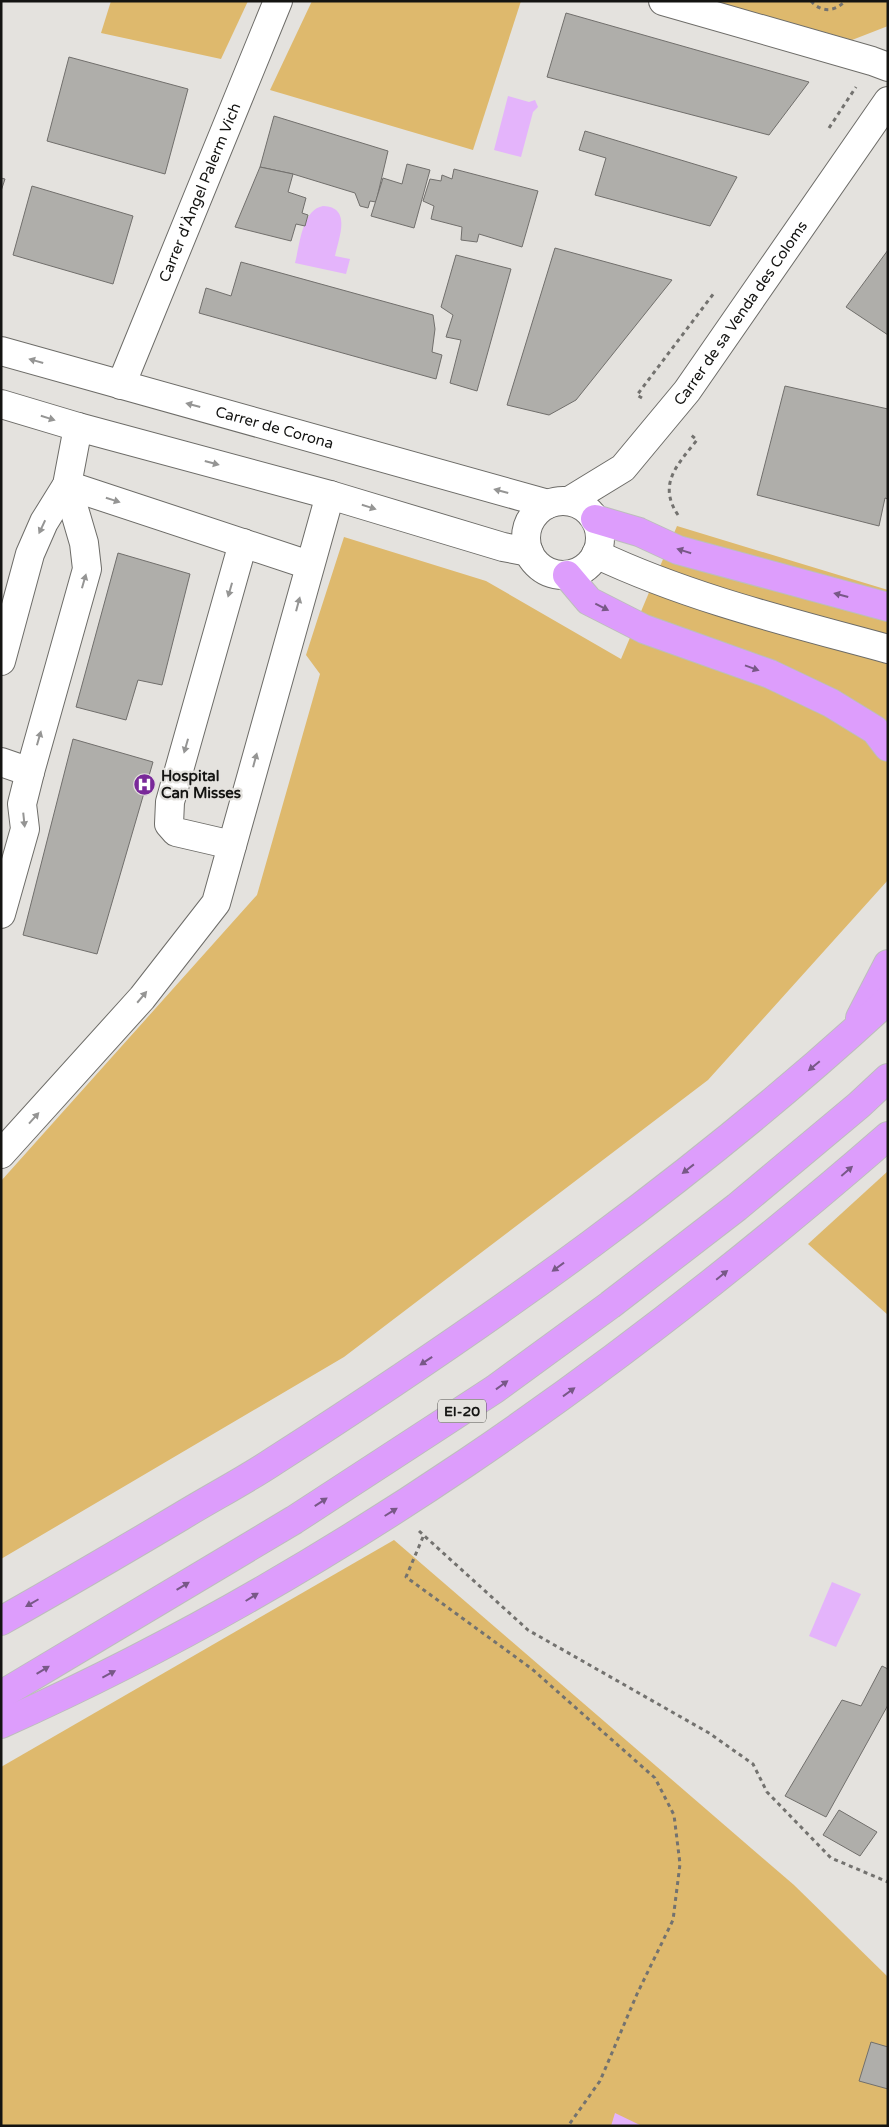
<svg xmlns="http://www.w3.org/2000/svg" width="889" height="2127" font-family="'Varela Round',sans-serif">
	<rect width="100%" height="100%" fill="#e4e2de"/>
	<g fill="#deb96d">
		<path d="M111,1H248L221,59L101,33Z"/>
		<path d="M312,1H521L473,150L270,90Z"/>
		<path d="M714,1H888V26L852,40Z"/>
		<path d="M677,526L888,590V880L708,1080L344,1357L1,1559V1181L257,895L320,674L306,655L344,537L486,581L621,659Z"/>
		<path d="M888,1171V1315L808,1244Z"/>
		<path d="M394,1540L794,1885L888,1977V2126H1V1767Z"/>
	</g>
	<g fill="#e4b4fb">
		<path d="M508,96L529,102L535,100L538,107L533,112L521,157L494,150Z"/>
		<path d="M323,206C352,207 339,237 335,256L350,259L346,274L295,263C300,244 302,210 323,206Z"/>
		<path d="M832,1582L861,1594L836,1647L809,1636Z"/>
		<path d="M615,2113L642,2126H611Z"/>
	</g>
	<g fill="#afaeaa" stroke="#716f6c">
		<path d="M566,13L809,82L769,135L547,77Z"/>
		<path d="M69,57L188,89L165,174L47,141Z"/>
		<path d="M274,116L388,151L376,202L370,201L368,208L360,206L355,193L293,174L260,167Z"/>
		<path d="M585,131L737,177L710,226L595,195L606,158L579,150Z"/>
		<path d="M407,164L430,170L414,228L371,216L383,178L402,184Z"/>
		<path d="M260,167L293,174L288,192L306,198L302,213L308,215L305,226L296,224L291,241L235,227Z"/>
		<path d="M454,169L538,191L522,247L479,234L477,242L461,240L462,227L431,219L434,206L423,201L430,179L441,181L442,175L452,179Z"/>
		<path d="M1,178L5,179L1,191Z"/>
		<path d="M32,186L133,216L113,284L13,255Z"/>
		<path d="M555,248L672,280L576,400L549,415L507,405Z"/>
		<path d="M888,250V335L846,307Z"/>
		<path d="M456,255L511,269L477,391L450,383L461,340L446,337L453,315L441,307Z"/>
		<path d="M241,262L433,315L435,329L432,352L442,355L436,379L199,313L206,288L231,296Z"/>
		<path d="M785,386L888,409V499L885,498L879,526L757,495Z"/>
		<path d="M118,553L190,574L162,685L138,680L126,720L76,707Z"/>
		<path d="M73,739L153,762L97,954L23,935Z"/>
		<path d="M882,1666L888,1669V1705L826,1817L785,1796L842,1700L861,1706Z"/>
		<path d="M839,1810L877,1832L860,1856L823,1835Z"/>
		<path d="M871,2042L888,2047V2089L859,2081Z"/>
	</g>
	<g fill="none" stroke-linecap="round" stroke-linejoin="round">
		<defs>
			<g id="minor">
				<path d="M663,1L872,61L888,67"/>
				<path id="s1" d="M1,351L548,504"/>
				<path id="s2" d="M121,385L278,1"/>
				<path d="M1,404L78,427L330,495L503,547L529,552"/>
				<path d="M67,485L309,565"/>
				<path id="s3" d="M569,501L623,468L687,391L888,101"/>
				<circle cx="563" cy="538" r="37"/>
				<path d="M596,554C689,598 789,622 888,649"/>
				<path d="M1,661L30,554L44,522L67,485L78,427"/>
				<path d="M1,762L30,772L87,569L84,543L67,485"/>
				<path d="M232,845L176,832L169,824L170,802L243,543"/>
				<path d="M1,914L25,829L22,804L30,772"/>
				<path d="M1,1154L142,998L216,903L330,495"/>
			</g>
			<g id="highway">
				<path d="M595,519L639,532L678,550L888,607"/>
				<path d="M567,575L589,601L644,629L770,674L831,703L875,730L888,747"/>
				<path d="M860,1018L888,964"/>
				<path d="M1,1621C61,1587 121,1552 180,1517C211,1498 244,1481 274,1461C489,1323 700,1174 888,1000"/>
				<path d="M1,1695L294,1520L495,1389L610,1305L737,1207L859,1105L888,1078"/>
				<path d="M1,1724C326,1579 620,1369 888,1136"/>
			</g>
		</defs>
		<use href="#minor" stroke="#6d6c68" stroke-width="30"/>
		<use href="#highway" stroke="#bdbdbd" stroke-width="30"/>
		<g stroke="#73726f" stroke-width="3" stroke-dasharray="4 4" stroke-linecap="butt">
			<path d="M811,1C821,13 835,12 845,1"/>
			<path d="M829,128L856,87"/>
			<path d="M642,398L637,395L714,293"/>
			<path d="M678,515C657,484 678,464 697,440L691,435"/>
			<path d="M419,1531L528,1630L709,1733L753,1764L767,1792L831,1858L888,1882"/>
			<path d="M423,1537L406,1577L532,1669L655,1778L674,1815L680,1864L673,1920L637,1994L600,2081L568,2126"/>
		</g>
		<use href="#minor" stroke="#fff" stroke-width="28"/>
		<use href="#highway" stroke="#dd9dfc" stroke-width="28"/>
	</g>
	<defs><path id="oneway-solid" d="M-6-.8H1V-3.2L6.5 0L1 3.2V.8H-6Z" transform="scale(1.25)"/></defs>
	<g fill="#959594">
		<use href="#oneway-solid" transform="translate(36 361) rotate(-164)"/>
		<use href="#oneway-solid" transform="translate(193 405) rotate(-165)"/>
		<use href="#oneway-solid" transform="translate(48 418) rotate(17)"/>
		<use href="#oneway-solid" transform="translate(212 463) rotate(15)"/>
		<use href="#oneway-solid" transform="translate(501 491) rotate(-165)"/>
		<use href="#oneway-solid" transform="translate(113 500) rotate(18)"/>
		<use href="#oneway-solid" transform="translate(369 507) rotate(17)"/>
		<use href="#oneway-solid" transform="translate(42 527) rotate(115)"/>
		<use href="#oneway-solid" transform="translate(84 581) rotate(-74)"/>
		<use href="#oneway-solid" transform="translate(230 590) rotate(106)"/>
		<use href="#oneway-solid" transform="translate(298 604) rotate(-75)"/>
		<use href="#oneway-solid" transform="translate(39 738) rotate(-74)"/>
		<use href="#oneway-solid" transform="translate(186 746) rotate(106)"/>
		<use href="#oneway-solid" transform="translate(255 760) rotate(-75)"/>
		<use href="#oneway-solid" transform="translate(24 820) rotate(84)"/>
		<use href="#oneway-solid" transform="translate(142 997) rotate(-50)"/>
		<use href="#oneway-solid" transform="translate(34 1118) rotate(-48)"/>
	</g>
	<g fill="#785887">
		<use href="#oneway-solid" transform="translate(684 551) rotate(-163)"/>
		<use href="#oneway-solid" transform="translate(841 595) rotate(-165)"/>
		<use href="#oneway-solid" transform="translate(602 607) rotate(27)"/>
		<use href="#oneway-solid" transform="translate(752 668) rotate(20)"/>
		<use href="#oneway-solid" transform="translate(814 1066) rotate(140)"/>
		<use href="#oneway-solid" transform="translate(688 1169) rotate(142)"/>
		<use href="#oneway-solid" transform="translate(847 1171) rotate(-41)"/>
		<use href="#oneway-solid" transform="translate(558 1267) rotate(144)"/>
		<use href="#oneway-solid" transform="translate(722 1275) rotate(-39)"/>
		<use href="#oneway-solid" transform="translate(426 1361) rotate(146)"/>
		<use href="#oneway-solid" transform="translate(502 1385) rotate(-36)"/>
		<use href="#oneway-solid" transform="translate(569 1392) rotate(-36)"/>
		<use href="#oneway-solid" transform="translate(321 1502) rotate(-33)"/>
		<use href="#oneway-solid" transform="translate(391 1512) rotate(-32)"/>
		<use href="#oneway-solid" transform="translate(183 1586) rotate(-31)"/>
		<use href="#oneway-solid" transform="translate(252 1597) rotate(-32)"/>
		<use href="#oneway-solid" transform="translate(32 1603) rotate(150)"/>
		<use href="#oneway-solid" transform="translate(43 1670) rotate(-31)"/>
		<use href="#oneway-solid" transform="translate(109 1674) rotate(-28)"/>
	</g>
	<defs>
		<symbol id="hospital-disc" viewBox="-11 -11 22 22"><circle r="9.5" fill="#792899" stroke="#e4e2de"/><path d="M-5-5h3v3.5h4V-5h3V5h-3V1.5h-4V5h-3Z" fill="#fff"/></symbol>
	</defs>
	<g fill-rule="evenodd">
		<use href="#hospital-disc" x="132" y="772" width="25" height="25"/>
	</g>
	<g text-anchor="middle" stroke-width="4.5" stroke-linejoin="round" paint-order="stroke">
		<rect fill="#e4e2de" stroke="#52524f" stroke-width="1" x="438" y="1399.5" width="48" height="23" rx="4"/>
		<g font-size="14" font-weight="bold" fill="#141412">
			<text x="462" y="1416">EI-20</text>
		</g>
		<g font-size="15" fill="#141412" stroke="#e4e2de">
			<text dy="5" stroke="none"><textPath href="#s2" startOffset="208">Carrer d'Àngel Palerm Vich</textPath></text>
			<text dy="5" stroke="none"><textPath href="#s3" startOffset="258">Carrer de sa Venda des Coloms</textPath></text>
			<text dy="5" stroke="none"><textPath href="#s1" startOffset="284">Carrer de Corona</textPath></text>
		</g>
		<g font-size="15" font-weight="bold" fill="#141412" stroke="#e4e2de" text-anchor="start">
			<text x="161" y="781">Hospital<tspan x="161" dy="17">Can Misses</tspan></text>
		</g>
	</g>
	<rect width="889" height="2127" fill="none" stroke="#141412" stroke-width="5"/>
</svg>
